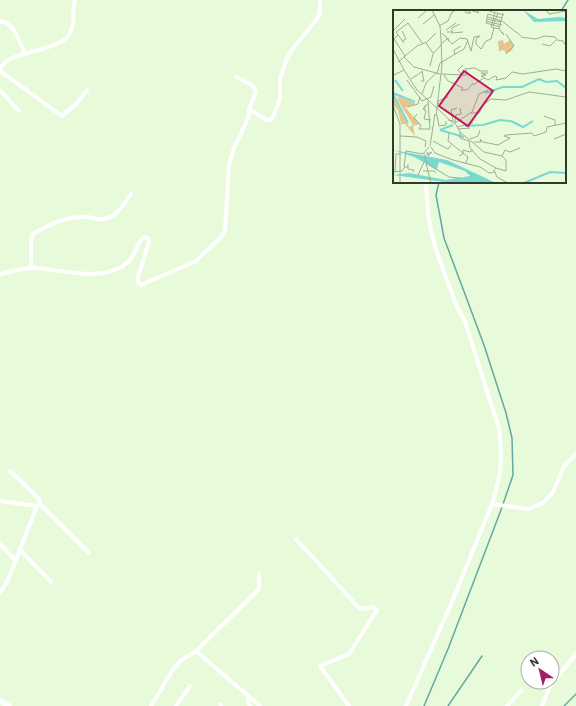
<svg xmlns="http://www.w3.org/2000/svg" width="576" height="706" font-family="'IBM Plex Sans',sans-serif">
	<rect width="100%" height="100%" fill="#e7fbdb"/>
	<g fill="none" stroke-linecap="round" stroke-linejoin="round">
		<g stroke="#64a8a0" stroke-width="1.5">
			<path d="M561,11L568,0"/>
			<path d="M424,706L448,649L501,510L513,475L512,438L506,413L484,345L444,238L436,195L439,182"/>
			<path d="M448,706L482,656"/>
			<path d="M564,706L576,694"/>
		</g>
		<g stroke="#fff" stroke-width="4">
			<path d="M0,21C14,22 20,43 25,54"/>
			<path d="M0,69C2,66 4,62 8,60C22,52 60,48 68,36C78,21 70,14 75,0"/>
			<path d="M0,71L62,116L78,102L87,90"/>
			<path d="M0,90L19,111"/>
			<path d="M249,109L267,120H271L273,117L280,99V79L286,61L291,51L316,20L320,13V0"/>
			<path d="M31,268V238L33,234C46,226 64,218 80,217C86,216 92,218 98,219C114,221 123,206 131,194"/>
			<path d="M0,274C11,272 22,268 33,268C63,269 96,282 123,266C137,257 136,242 144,237L148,238L149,242L137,280L141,285L196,261L222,236L225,231L229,165L234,148L249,116V109L256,92L253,86L237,77"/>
			<path d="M10,471L39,499L40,504L89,553"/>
			<path d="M0,501L37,506"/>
			<path d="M492,504L528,509L543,503L553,492L564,466L576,454"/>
			<path d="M296,539L360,609L373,607L377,610L349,654L320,666L349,706"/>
			<path d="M0,544L15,560"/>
			<path d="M20,550L51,582"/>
			<path d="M259,574V589L196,651L260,706"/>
			<path d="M0,593L8,580L37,506L40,504"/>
			<path d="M249,696L248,702L250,706"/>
			<path d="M220,704L221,706"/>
			<path d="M151,706L172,671L180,661L196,651"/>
			<path d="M176,706L190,686"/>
			<path d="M406,706L451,604L492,504L500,474L501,451L499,428L492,407L465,321L457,307L436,250L431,231L428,213L426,182"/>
			<path d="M507,706L521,691"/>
			<path d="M542,706L550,686L576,654"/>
		</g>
		<path stroke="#fff" stroke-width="5.5" d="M0,701L9,706"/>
	</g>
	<g transform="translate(393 10)">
		<rect width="173" height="173" fill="#e7fbdb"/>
		<path d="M110,30L111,34L117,30L121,35L119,40L113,44L111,40L106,41L105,31ZM2,85L23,94L12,97L27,114L20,116L22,126L12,114H8L5,101L0,94V86L16,117L20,115L4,89L6,88Z" fill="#e8c48d"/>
		<path d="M130,0L145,9L166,7L173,8V11L141,12ZM0,140L54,150L103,173L51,172L0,165L16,163L53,170L77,166L72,161L46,152L44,159L47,161L21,147Z" fill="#7ad8d1"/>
		<path fill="none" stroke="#7ad8d1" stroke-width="2" d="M2,70L10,81M0,83L22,92M92,83L110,77H129L146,69L153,72L164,71L173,78M0,84L15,113M72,116L90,115L107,110L118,111L130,117L140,111M47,120L71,127M47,120L60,115M131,173L157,162L173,163"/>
		<path fill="none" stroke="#9ead95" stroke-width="1" d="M39,0L47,16L48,29M72,0L73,3H78L75,1L77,0L86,3L84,0M153,0L156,4L173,1M96,1L111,5M102,3L98,17L106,19M95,4L93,13L107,17M95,4L109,8M95,7L109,11L128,26M25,8L34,0M94,9L108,12M93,11L109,15M30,14L41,5M46,16L55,11L59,2L63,0M100,16L105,3M53,20L63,13M0,21L12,9M9,21L13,29L9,31M54,22H59V18L67,14M109,22L111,25L106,19L110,3M49,23L59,34L67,28L74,29M58,23L70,22M113,24L121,36L113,44M5,25L1,29L12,46M128,27L143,29L151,26L162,27L164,30L170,31L173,36M74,29L78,41L81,27L87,26L83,29V34L88,39L93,31L98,29L101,18M11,33L3,22L15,13L30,34M33,33L40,43M48,34L55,28L56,31M149,34L157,36L163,30M0,39L11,60M62,45L61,40L68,36M11,47L21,57L47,64M5,52L24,36L34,32L43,23M37,56L40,44L48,35M95,63H88L93,65L88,66L95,70L102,66L104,67L103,70L113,68L119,62L130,64L163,59L173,61M44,64L47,53L71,39L75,30M48,64L73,65L75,63L72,59L82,58L87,61H95M68,64L65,60L70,55M1,65L11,60L24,80L46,100M51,65L55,71L70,78L68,80H74L80,73M18,69L30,61M14,70L29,91L38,87L41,76M28,71H31L29,62M80,75L91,68M29,84L33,73L43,63M0,95L7,114V173M46,95L45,91L55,87M32,96L30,99L32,101V96L35,94M14,97L25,94L27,87M46,100L61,114M33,101L31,109L38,110M78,103H86L90,95L98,89L113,90L136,82L173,87M24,104L21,108L28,115L26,119H37L35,91M44,105L46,116L53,115V111M43,106L49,55L48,29M151,106L162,110V116M55,110L61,111L67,122V128L76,131L77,138L87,149L103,158L101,160L104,167L115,173M60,110L58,100L64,98M62,112L63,105L68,104L67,98M62,113L79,102L86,84L95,80M64,117L80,113M65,119L77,118M67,122L91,142L109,146L113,150V161L103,158M56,123L55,131L75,147L73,153M7,126L24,127L33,131L32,137M77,129L85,126L87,120M161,129L173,124M40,131L55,139L58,135M81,132H88L87,129L90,132L105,135L117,128L111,126L113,125L139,123L141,126L153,122L154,117L173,113M37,136L42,104M38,137L42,143L60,150L87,157L96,163L102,162M34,142L35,146L39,142L35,144M32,144V150L36,155L56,167L67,168M66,146L70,144V140L77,142L80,140M109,146L112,140L117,142L127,138M33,153L38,173M15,154V159L21,160L20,162M15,157H11L13,141L30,144L36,137M30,161H41L43,163M0,162L9,161L12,157M2,162L3,144H8M25,165L31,152"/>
		<path fill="#c2185b" fill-opacity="0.15" stroke="#c2185b" stroke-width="2" d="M71,61L100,81L75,116L46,96Z"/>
		<rect width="173" height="173" fill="none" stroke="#31382c" stroke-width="2"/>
	</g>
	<g transform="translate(540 670) rotate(325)"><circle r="19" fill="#ffffff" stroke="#adafab"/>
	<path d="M0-3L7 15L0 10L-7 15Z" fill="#a61d65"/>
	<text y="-6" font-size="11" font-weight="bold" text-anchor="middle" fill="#31382c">N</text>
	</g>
</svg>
